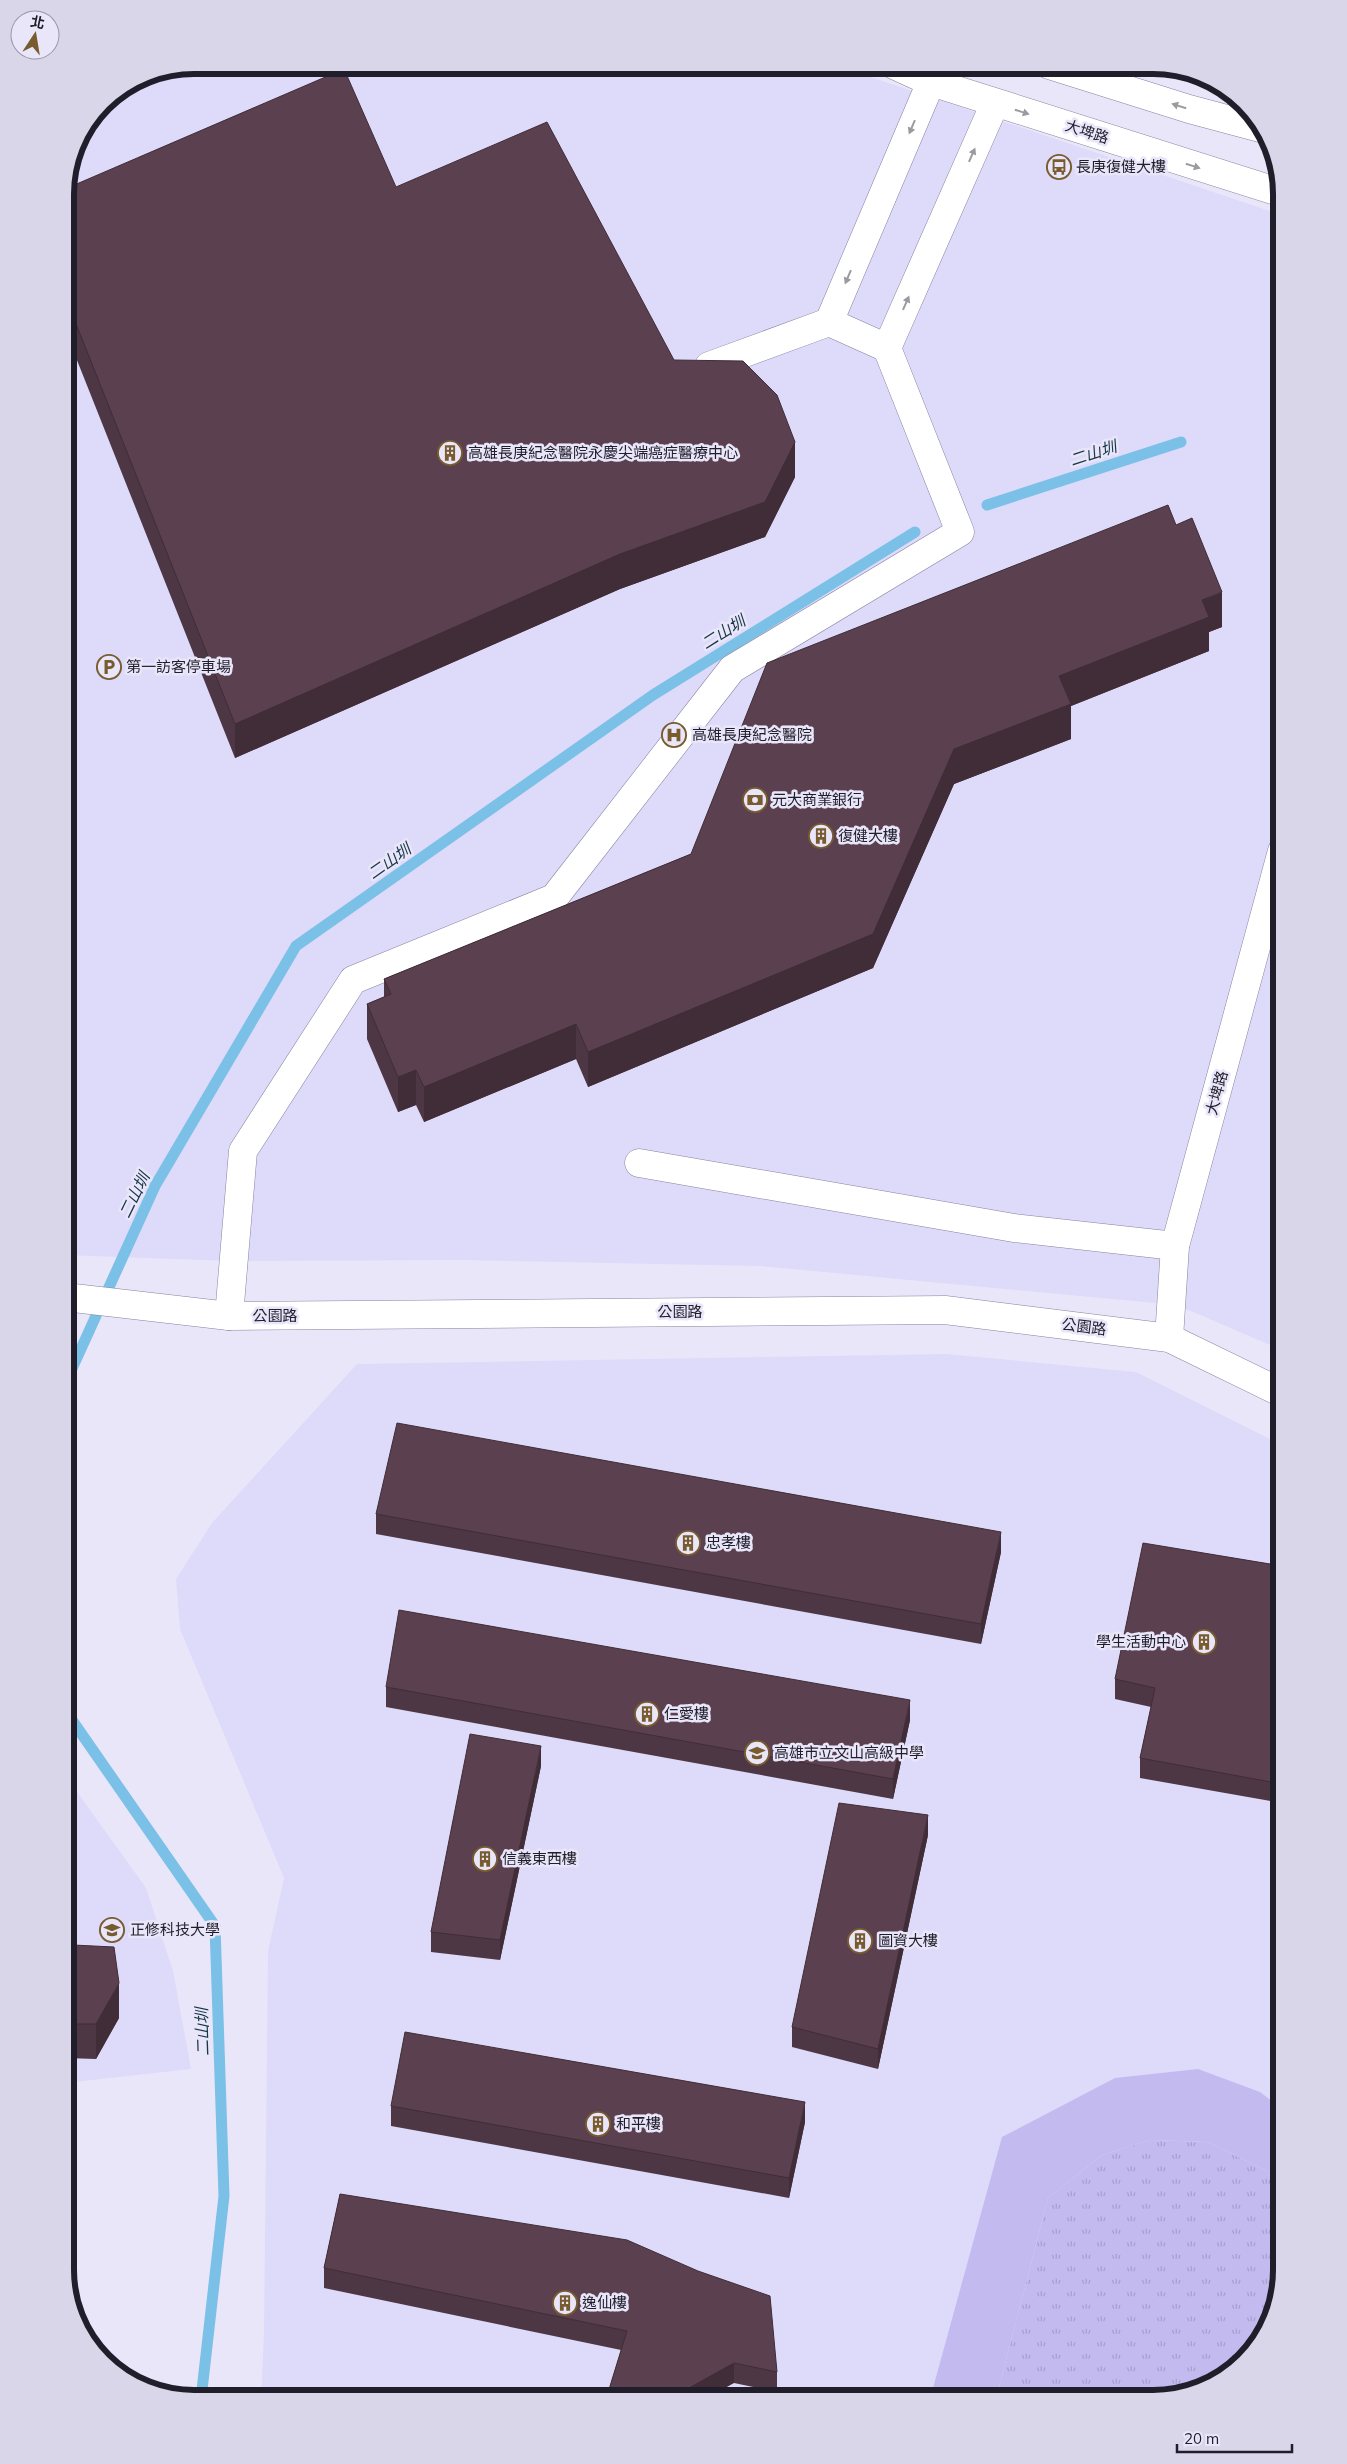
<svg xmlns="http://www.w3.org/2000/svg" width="1347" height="2464" font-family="Mulish,'Noto Sans TC',sans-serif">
	<defs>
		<pattern id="grass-tufts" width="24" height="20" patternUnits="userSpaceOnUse" patternTransform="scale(1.25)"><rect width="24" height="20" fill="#c3bbf0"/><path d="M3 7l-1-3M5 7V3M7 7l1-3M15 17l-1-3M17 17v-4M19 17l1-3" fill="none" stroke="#a7a0ce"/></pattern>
	</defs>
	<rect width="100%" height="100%" fill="#e9e6fa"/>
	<g fill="#dedafa">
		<path d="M194,65H835L1282,215V1350L1177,1305L760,1266L462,1260L229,1261L65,1255V186L75,144L103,102L145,75Z"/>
		<path d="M946,1354L1136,1372L1282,1445V2271L1260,2342L1203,2389L1153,2399H261L264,2334L268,1951L284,1878L180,1629L176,1579L212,1523L357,1364Z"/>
		<path d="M65,1775L146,1888L173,1971L191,2069L65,2083Z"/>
	</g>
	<path fill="url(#grass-tufts)" d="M1150,2140L1208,2142L1267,2171L1282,2199V2271L1260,2342L1203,2389L1153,2399H996L1048,2198L1102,2155Z"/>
	<path fill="#c3bbf0" d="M1198,2069L1260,2092L1282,2109V2199L1267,2171L1208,2142L1150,2140L1102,2155L1048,2198L996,2399H930L1002,2137L1115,2078Z"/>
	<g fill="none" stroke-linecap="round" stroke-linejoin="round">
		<g stroke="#7bc0e6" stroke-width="11">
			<path d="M987,505L1181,442"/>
			<path d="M65,1384L155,1186L296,946L653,695L915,532"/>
			<path d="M65,1710L215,1926L224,2196L201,2399"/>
		</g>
		<defs>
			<g id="minor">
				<path d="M829,322L931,82"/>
				<path d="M887,348L995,103"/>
				<path d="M639,1163L1014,1228L1175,1246"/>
				<path d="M65,1297L229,1316L945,1310L1169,1338L1282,1393"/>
				<path d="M229,1316L243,1151L353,980L554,898L732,669L960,532L887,348L829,322L709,366"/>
				<path d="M1169,1338L1175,1246L1282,851"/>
			</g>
			<g id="major">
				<path d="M894,65L931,82L1282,193"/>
				<path d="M1049,65L1189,109L1260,128"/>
			</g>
		</defs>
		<use href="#minor" stroke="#8782a0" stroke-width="29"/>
		<use href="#major" stroke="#8782a0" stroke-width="29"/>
		<use href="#minor" stroke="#fff" stroke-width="28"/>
		<use href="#major" stroke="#fff" stroke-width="28"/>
	</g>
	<g fill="#4e3744">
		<path d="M396,187L674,360L795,477L765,537L620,589L235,758L65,330V189Z"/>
		<path d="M1176,525L1222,627L1209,632V651L1071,706V739L954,784L873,968L588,1087L576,1059L424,1122L416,1105L398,1112L367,1039V1004L384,997V979L691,854Z"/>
		<path d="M376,1514L1001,1552L981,1644L376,1534Z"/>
		<path d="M1282,1566V1803L1140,1778V1758L1151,1707L1115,1699V1679Z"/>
		<path d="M386,1687L910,1720L893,1799L386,1707Z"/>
		<path d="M541,1766L500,1960L431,1952V1932Z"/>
		<path d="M928,1835L878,2069L792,2047V2027Z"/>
		<path d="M65,1905L74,1945L119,2018L96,2059L65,2058Z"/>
		<path d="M391,2106L805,2122L789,2198L391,2126Z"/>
		<path d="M340,2194L777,2372V2392L734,2383L607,2396L621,2350L324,2288V2268Z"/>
	</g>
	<g fill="#402d37">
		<path d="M795,442V477L765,537L620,589L235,758V724Z"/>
		<path d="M1222,592V627L1209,632V651L1071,706V739L954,784L873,968L588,1087V1052L954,749L1059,676L1202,600Z"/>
		<path d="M576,1024V1059L424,1122V1087Z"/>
		<path d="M416,1070V1105L398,1112V1077Z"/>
		<path d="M1001,1532V1552L981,1644V1624Z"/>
		<path d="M910,1700V1720L893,1799V1779Z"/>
		<path d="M541,1746V1766L500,1960V1940Z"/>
		<path d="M928,1815V1835L878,2069V2049Z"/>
		<path d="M119,1983V2018L96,2059V2024Z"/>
		<path d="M805,2102V2122L789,2198V2178Z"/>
		<path d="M734,2363V2383L705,2399H669Z"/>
	</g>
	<g fill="#5b404f" stroke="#402d37">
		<path d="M344,69L396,187L547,122L674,360L743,361L777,395L795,442L765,502L620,554L235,724L65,296V189Z"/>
		<path d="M1168,505L1176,525L1192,518L1222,592L1202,600L1209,617L1059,676L1071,704L954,749L873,934L588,1052L576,1024L424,1087L416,1070L398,1077L367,1004L391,994L384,979L691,854L767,663Z"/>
		<path d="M397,1423L1001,1532L981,1624L376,1514Z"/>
		<path d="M1143,1543L1282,1566V1784L1140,1758L1155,1688L1115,1679Z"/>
		<path d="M399,1610L910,1700L893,1779L386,1687Z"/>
		<path d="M470,1734L541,1746L500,1940L431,1932Z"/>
		<path d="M839,1803L928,1815L878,2049L792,2027Z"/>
		<path d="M65,1905L74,1906L73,1945L114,1947L119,1983L96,2024H65Z"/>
		<path d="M405,2032L805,2102L789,2178L391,2106Z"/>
		<path d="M340,2194L627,2240L698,2271L770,2296L777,2372L734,2363L669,2399H570L607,2396L627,2331L324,2268Z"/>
	</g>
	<defs><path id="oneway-solid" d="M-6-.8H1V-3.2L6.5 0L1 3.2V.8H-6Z" transform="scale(1.25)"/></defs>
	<g fill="#9b9a9f">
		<use href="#oneway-solid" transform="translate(1179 106) rotate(-163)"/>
		<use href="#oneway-solid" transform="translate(1022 112) rotate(18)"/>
		<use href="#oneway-solid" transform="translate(912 127) rotate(113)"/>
		<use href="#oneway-solid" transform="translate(972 155) rotate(-66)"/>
		<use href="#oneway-solid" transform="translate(1193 166) rotate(17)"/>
		<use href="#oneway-solid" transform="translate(848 277) rotate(113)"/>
		<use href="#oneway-solid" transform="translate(906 303) rotate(-66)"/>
	</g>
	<defs>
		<symbol id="bus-ring" viewBox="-11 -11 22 22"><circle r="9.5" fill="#e9e6fa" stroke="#785b2f" stroke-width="1.5"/><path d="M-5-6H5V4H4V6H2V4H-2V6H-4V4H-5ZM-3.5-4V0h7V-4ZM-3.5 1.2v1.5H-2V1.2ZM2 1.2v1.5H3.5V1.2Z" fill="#785b2f"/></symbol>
		<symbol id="building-ring" viewBox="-11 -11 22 22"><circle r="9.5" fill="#e9e6fa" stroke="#785b2f" stroke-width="1.5"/><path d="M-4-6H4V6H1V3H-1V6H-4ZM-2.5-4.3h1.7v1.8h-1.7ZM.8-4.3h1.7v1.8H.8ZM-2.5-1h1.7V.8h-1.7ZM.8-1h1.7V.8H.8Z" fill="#785b2f"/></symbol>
		<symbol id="parking-ring" viewBox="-11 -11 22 22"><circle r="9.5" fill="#e9e6fa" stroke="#785b2f" stroke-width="1.5"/><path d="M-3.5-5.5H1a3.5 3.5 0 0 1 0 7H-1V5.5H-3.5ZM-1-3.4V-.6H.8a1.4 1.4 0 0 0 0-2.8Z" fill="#785b2f"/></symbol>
		<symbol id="hospital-ring" viewBox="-11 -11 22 22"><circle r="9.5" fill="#e9e6fa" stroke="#785b2f" stroke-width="1.5"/><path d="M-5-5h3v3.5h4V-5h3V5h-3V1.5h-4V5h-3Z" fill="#785b2f"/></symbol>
		<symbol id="bank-ring" viewBox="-11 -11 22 22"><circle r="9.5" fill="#e9e6fa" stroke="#785b2f" stroke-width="1.5"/><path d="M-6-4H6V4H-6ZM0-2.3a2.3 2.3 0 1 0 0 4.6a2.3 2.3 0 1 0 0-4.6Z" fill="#785b2f"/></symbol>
		<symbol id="school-ring" viewBox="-11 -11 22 22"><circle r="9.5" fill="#e9e6fa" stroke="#785b2f" stroke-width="1.5"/><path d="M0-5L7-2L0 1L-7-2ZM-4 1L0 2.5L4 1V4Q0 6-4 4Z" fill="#785b2f"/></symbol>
		<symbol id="university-ring" viewBox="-11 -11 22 22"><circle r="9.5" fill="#e9e6fa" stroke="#785b2f" stroke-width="1.5"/><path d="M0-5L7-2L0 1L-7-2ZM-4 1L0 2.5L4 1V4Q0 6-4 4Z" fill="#785b2f"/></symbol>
	</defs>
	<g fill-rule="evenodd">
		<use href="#bus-ring" x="1045" y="153" width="28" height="28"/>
		<use href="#building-ring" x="436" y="439" width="28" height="28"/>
		<use href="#parking-ring" x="95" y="653" width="28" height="28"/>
		<use href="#hospital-ring" x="660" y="721" width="28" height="28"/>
		<use href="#bank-ring" x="741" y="786" width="28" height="28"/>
		<use href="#building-ring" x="807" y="822" width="28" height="28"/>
		<use href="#building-ring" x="674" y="1529" width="28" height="28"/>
		<use href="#building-ring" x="1190" y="1628" width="28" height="28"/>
		<use href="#building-ring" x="633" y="1700" width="28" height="28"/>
		<use href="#school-ring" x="743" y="1739" width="28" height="28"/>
		<use href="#building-ring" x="471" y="1845" width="28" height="28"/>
		<use href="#university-ring" x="98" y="1916" width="28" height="28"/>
		<use href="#building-ring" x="846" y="1927" width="28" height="28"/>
		<use href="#building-ring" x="584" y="2110" width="28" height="28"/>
		<use href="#building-ring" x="551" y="2289" width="28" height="28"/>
	</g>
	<g text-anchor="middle" stroke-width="5" stroke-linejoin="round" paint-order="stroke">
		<g font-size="15" fill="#201e2a" stroke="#e9e6fa">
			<text transform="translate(1087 132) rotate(18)" y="5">大埤路</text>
			<text transform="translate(1217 1093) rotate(-75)" y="5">大埤路</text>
			<text x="680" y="1317">公園路</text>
			<text x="275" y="1321">公園路</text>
			<text transform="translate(1084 1327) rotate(7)" y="5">公園路</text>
		</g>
		<g font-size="15" fill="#201e2a" stroke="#e9e6fa" text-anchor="start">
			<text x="1076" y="172">長庚復健大樓</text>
			<text x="468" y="458">高雄長庚紀念醫院永慶尖端癌症醫療中心</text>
			<text x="126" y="672">第一訪客停車場</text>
			<text x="692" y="740">高雄長庚紀念醫院</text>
			<text x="772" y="805">元大商業銀行</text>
			<text x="838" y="841">復健大樓</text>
			<text x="706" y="1548">忠孝樓</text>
			<text x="1186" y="1647" text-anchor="end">學生活動中心</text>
			<text x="664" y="1719">仁愛樓</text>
			<text x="774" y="1758">高雄市立文山高級中學</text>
			<text x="502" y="1864">信義東西樓</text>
			<text x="130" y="1935">正修科技大學</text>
			<text x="878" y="1946">圖資大樓</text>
			<text x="616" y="2129">和平樓</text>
			<text x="582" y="2308">逸仙樓</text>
		</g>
		<g font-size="16" font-style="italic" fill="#173747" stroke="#e9e6fa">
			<text transform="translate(1093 453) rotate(-18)" y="6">二山圳</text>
			<text transform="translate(723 632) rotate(-32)" y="6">二山圳</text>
			<text transform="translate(389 861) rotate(-35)" y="6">二山圳</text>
			<text transform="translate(134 1195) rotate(-64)" y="6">二山圳</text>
			<text transform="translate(202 2032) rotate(-92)" y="6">二山圳</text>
		</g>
	</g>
	<path d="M0 0H1347V2464H0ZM194 74H1153A120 120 0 0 1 1273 194V2270A120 120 0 0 1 1153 2390H194A120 120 0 0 1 74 2270V194A120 120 0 0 1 194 74Z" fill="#d9d6e9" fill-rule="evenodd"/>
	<path fill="none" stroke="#201e2a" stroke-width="6" d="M194 74H1153A120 120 0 0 1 1273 194V2270A120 120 0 0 1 1153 2390H194A120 120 0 0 1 74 2270V194A120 120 0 0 1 194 74Z"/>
	<g transform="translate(35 35) rotate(12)"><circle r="24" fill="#e9e6fa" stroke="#9996a7"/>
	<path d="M0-4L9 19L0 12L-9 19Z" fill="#785b2f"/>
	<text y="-8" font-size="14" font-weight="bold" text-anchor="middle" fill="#201e2a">北</text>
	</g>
	<path d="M1177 2444v8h115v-8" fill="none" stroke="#201e2a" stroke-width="2.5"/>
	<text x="1184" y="2444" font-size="15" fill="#201e2a" stroke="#e9e6fa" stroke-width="4" paint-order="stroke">20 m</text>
</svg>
